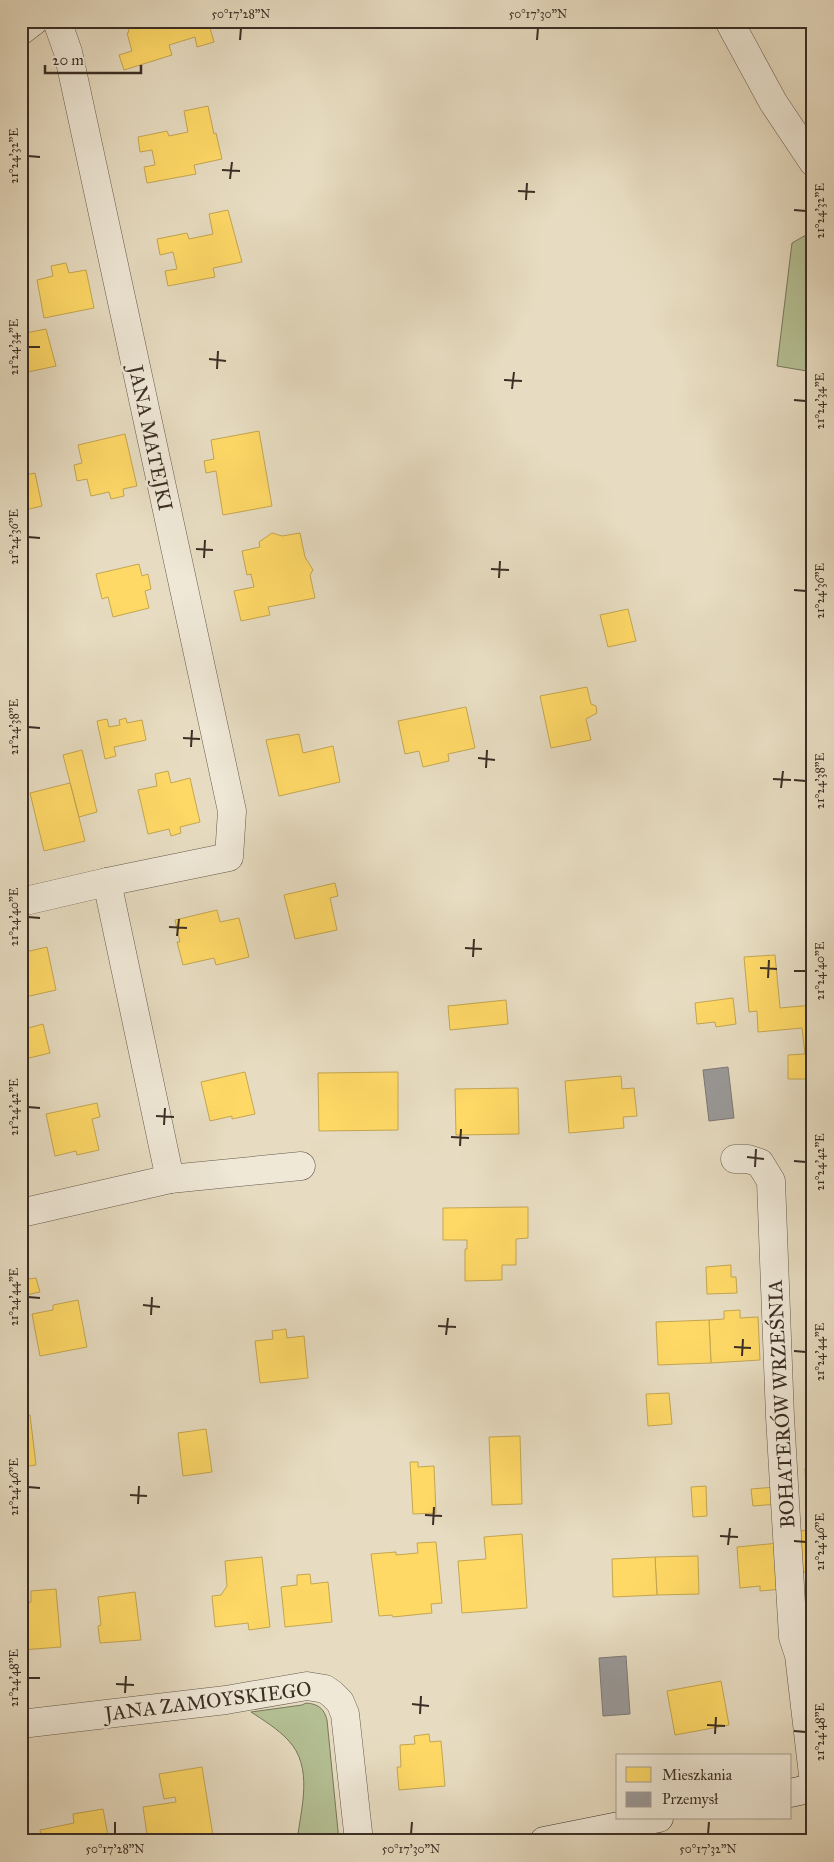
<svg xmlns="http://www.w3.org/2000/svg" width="834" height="1862" font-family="'IM FELL Great Primer',serif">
	<rect width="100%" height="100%" fill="#e7dcc1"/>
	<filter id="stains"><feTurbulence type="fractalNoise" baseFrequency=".004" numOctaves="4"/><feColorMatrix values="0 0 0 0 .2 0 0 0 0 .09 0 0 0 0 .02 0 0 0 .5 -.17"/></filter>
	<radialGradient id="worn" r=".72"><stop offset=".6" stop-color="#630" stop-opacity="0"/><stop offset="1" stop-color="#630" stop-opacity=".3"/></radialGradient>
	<g fill="#b4c094" stroke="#78775c">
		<path d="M813,231V372L777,366L792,243Z"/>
		<path d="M306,1703C318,1704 324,1708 327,1720L339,1841H297C301,1808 314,1767 288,1740C278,1729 263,1720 251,1712L302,1705Z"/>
	</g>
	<g fill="#ffd966" stroke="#c4a652">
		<path d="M126,21H208L214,42L197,47L195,37L169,45L172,55L124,70L119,55L132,51L127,33L129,32Z"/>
		<path d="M208,106L214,134L216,133L222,159L194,165L196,174L147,183L144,167L155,165L152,150L140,152L138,137L167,131L169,136L188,132L184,111Z"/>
		<path d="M228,210L242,262L213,268L215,277L168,286L165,271L177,269L173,252L160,255L157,239L187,233L189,239L213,234L209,214Z"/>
		<path d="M66,263L69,273L86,270L94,308L44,318L37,280L53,276L51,266Z"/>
		<path d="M46,329L56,366L28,372L21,344V334Z"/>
		<path d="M259,431L272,506L223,515L216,471L206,473L204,461L214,459L211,440Z"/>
		<path d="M125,434L137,486L123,489L124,496L111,499L109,492L91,496L87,479L77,481L74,465L82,463L78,445Z"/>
		<path d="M35,473L42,506L21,511V476Z"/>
		<path d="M272,533L282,536L300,533L305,557L313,570L310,575L315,598L268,607L270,615L241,621L234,591L254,587L251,574L247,575L242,551L260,547L259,542Z"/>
		<path d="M139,564L142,576L148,574L151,589L145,591L149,608L113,617L108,597L102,599L96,574Z"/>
		<path d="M628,609L636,641L608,647L600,615Z"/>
		<path d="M587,687L591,704L596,706L597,713L586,719L591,740L551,748L540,696Z"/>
		<path d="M466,707L475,748L448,754L449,761L423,767L419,751L405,754L398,721Z"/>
		<path d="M126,718L127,723L142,720L146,740L114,747L116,756L105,759L97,721L107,719L109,727L120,725L119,720Z"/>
		<path d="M299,734L303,753L333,746L340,782L279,796L266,740Z"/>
		<path d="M82,750L97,812L79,817L63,755Z"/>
		<path d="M168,771L171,783L190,778L200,822L180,827L181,833L171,836L169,829L148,834L138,790L157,786L155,774Z"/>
		<path d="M70,783L85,841L44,851L30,793Z"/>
		<path d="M335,883L338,896L330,898L337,930L295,939L284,895Z"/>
		<path d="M217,910L220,922L239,918L249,957L216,965L214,958L183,965L177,942H180L175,920Z"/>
		<path d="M47,947L56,990L21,998V953Z"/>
		<path d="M775,955L780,1008L813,1005V1079H788V1055L805,1054L802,1028L758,1032L757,1011L749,1012L744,957Z"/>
		<path d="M733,998L736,1024L716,1027L715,1022L697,1024L695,1003Z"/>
		<path d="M506,1000L508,1024L450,1030L448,1006Z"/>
		<path d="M43,1024L50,1053L21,1060V1030Z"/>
		<path d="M245,1072L255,1114L232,1119V1116L210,1121L201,1082Z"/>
		<path d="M398,1072V1130L319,1131L318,1073Z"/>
		<path d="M621,1076L622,1089L634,1088L637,1116L623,1117L624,1128L569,1133L565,1081Z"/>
		<path d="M518,1088L519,1134L456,1135L455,1089Z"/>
		<path d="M97,1103L100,1117L92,1119L99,1150L77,1155L76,1151L55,1156L46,1114Z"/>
		<path d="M528,1207V1238L516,1239V1265H502V1280L465,1281V1249H467V1240H443V1208Z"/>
		<path d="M23,1251L29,1279L36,1278L40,1292L21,1296V1252Z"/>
		<path d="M731,1265V1277H736L737,1293L707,1294L706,1267Z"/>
		<path d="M78,1300L87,1347L40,1356L32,1314L53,1310V1305Z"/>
		<path d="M740,1310V1318L758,1317L760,1360L711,1363L709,1320L724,1319V1311Z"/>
		<path d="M709,1320L711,1363L658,1365L656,1322Z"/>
		<path d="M286,1329L287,1338L304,1336L308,1378L260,1383L255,1341L273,1339L272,1331Z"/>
		<path d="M669,1393L672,1424L648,1426L646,1394Z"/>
		<path d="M30,1415L36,1465L21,1467V1416Z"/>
		<path d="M206,1429L212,1472L183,1476L178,1433Z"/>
		<path d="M520,1436L522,1504L492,1505L489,1437Z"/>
		<path d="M410,1462H418V1467L434,1466L436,1513L413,1514Z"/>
		<path d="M805,1468H813V1490H806Z"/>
		<path d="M706,1486L707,1516L693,1517L691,1487Z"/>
		<path d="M776,1487L778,1504L753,1506L751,1489Z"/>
		<path d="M813,1530V1572H800L798,1531Z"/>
		<path d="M522,1534L527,1608L462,1613L458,1561L486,1559L484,1537Z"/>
		<path d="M436,1542L442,1603L431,1604L432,1613L393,1617L392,1615L379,1616L371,1554L396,1552V1555L418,1553L417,1543Z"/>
		<path d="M779,1543L782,1589L760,1591V1586L740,1588L737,1547Z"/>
		<path d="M698,1556L699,1594L657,1595L655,1557Z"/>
		<path d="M262,1557L270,1627L249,1630L248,1623L215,1627L212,1596L221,1595L227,1586L225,1561Z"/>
		<path d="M655,1557L657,1595L613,1597L612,1559Z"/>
		<path d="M310,1574L311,1584L328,1582L332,1622L285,1627L281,1587L297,1585V1575Z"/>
		<path d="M56,1589L61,1647L21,1650V1603L31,1602V1591Z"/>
		<path d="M135,1592L141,1640L100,1643L98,1626L101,1625L98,1597Z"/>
		<path d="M721,1681L729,1725L675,1735L667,1691Z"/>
		<path d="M429,1734L430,1742L441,1741L445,1786L399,1790L397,1767H401L400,1745L415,1744L414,1736Z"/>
		<path d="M202,1767L213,1836L185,1841H148L143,1807L176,1802L175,1797L164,1799L159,1774Z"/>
		<path d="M103,1809L109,1841H42L40,1830L74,1823L73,1814Z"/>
	</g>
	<g fill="#999" stroke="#7d7976">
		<path d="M728,1067L734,1118L709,1121L703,1070Z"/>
		<path d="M626,1656L630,1714L603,1716L599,1658Z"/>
	</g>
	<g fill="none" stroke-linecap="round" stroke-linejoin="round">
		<defs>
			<g id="street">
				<path d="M729,21L773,102L813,162"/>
				<path d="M21,31L34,21"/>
				<path d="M107,882L170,1179"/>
				<path d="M21,902L107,882L229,857L232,811L68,52L57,21"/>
				<path d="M735,1159H748L760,1163L771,1181L780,1417L793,1637L799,1655L813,1775"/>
				<path d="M21,1213L170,1179L301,1166"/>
				<path d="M21,1724L226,1700L307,1686L325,1689L332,1694L340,1702L345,1714L359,1841"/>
			</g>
			<g id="secondary">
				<path d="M790,1793L813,1788"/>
				<path d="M544,1841L659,1818"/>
			</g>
		</defs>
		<use href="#street" stroke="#665a4c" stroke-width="29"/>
		<use href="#secondary" stroke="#3b2e25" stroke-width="29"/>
		<use href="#street" stroke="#efe8d7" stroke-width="28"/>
		<use href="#secondary" stroke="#efe8d7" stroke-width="28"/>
	</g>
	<path fill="none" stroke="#3b2e25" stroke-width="2" d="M240,40L241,28M537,40L538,28M28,156L40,157M222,170L240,171M230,179L232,162M518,191L535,192M526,200L527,183M794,210L806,211M28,347H40M209,359L226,361M217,369L218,351M504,380L522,381M512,389L514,372M794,400L806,401M28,537L40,538M196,549L213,550M204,558L205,540M491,569L509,570M499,578L500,561M794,590L806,591M28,727L40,728M183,738L200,739M191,747L192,730M478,758L495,760M486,768L487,750M773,779L791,780M794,780L806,781M781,788L783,771M28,917L40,918M169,927L187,928M177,936L179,919M465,948L482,949M473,957L474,939M760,968L777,969M794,971H806M768,978L769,960M28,1107L40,1108M156,1116L174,1117M164,1125L165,1108M451,1137L469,1138M460,1146L461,1129M747,1157L764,1159M794,1161L806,1162M755,1167L756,1149M28,1297L40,1298M143,1305L160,1307M151,1315L152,1297M438,1326L456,1327M446,1335L448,1318M734,1347L751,1348M794,1351L806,1352M742,1356L743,1339M28,1487L40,1488M130,1495L147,1496M138,1504L139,1486M425,1515L442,1516M433,1525L434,1507M720,1536L738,1537M794,1541L806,1542M728,1545L730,1528M28,1678H40M116,1684L134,1685M125,1693L126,1676M412,1704L429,1706M420,1714L421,1696M707,1725L725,1726M794,1731L806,1732M715,1734L716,1717M115,1834V1822M411,1834L412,1822M708,1834L709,1822"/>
	<g text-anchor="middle" stroke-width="5" stroke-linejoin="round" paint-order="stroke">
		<g font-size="20" fill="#3b2e25" stroke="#efe8d7">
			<text transform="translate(151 438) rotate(78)" y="7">JANA MATEJKI</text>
			<text transform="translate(781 1404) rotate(-93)" y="7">BOHATERÓW WRZEŚNIA</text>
			<text transform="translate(208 1701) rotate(-7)" y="7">JANA ZAMOYSKIEGO</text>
		</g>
	</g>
	<rect width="834" height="1862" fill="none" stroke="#e7dcc1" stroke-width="55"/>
	<rect x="616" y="1754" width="175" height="65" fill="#efe8d7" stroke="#a79e90"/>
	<rect x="626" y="1767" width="25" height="15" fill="#ffd966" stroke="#a79e90"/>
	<text x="662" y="1780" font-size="15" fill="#3b2e25">Mieszkania</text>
	<rect x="626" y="1792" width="25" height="15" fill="#999999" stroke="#a79e90"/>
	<text x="662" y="1804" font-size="15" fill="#3b2e25">Przemysł</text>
	<path d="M45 65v8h96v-8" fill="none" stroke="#3b2e25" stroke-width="2.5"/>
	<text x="52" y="65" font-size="15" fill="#3b2e25" stroke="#efe8d7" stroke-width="4" paint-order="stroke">20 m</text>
	<rect x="28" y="28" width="778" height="1806" fill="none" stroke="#3b2e25" stroke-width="2"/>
	<g font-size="12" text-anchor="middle" fill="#3b2e25">
		<text x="241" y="18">50°17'28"N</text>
		<text x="538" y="18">50°17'30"N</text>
		<text transform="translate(14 156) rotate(-90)" y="4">21°24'32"E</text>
		<text transform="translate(820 211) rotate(-90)" y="4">21°24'32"E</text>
		<text transform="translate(14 347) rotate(-90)" y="4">21°24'34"E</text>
		<text transform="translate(820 401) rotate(-90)" y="4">21°24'34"E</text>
		<text transform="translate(14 537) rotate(-90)" y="4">21°24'36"E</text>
		<text transform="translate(820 591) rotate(-90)" y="4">21°24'36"E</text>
		<text transform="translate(14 727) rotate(-90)" y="4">21°24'38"E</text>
		<text transform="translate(820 781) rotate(-90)" y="4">21°24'38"E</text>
		<text transform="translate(14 917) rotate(-90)" y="4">21°24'40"E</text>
		<text transform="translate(820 971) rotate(-90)" y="4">21°24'40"E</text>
		<text transform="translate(14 1107) rotate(-90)" y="4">21°24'42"E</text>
		<text transform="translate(820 1162) rotate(-90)" y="4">21°24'42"E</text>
		<text transform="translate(14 1297) rotate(-90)" y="4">21°24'44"E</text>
		<text transform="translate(820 1352) rotate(-90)" y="4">21°24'44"E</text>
		<text transform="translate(14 1487) rotate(-90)" y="4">21°24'46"E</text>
		<text transform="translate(820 1542) rotate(-90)" y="4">21°24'46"E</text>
		<text transform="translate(14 1678) rotate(-90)" y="4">21°24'48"E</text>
		<text transform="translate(820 1732) rotate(-90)" y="4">21°24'48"E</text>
		<text x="115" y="1853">50°17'28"N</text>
		<text x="411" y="1853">50°17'30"N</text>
		<text x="708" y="1853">50°17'32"N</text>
	</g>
	<rect width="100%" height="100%" filter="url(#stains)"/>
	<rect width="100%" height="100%" fill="url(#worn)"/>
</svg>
